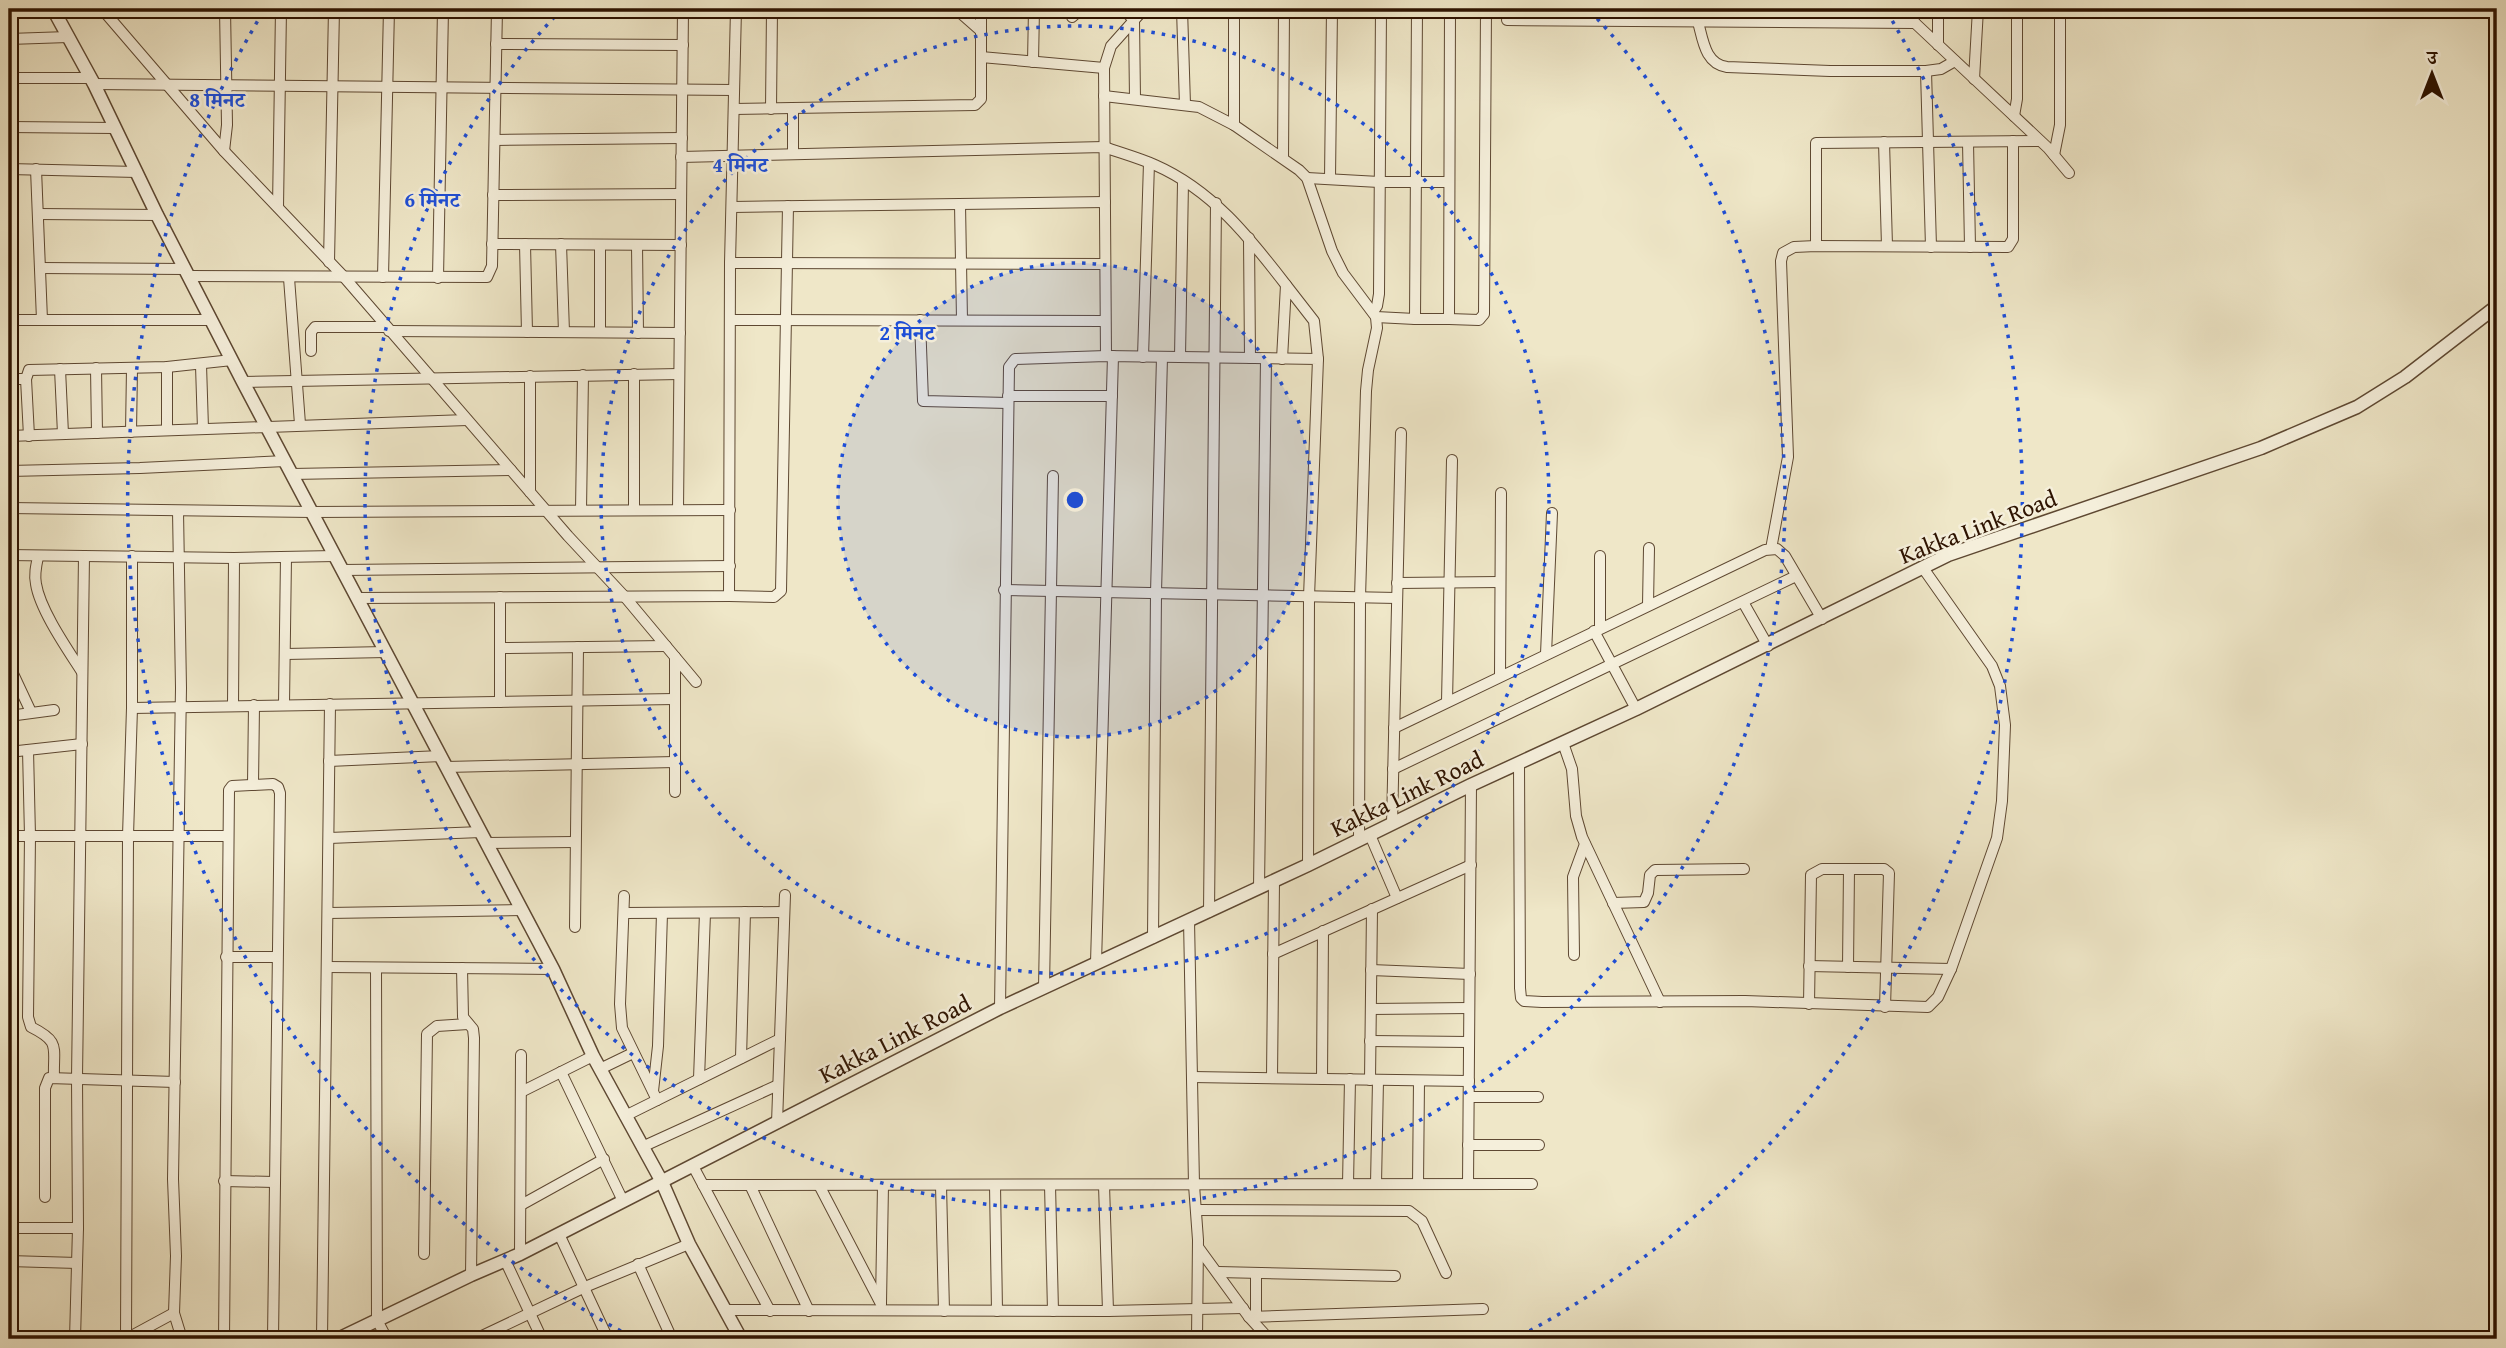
<svg xmlns="http://www.w3.org/2000/svg" width="2506" height="1348" font-family="'Gentium Book Plus','Noto Serif Devanagari',serif">
	<rect width="100%" height="100%" fill="#efe7c8"/>
	<filter id="stains"><feTurbulence type="fractalNoise" baseFrequency=".00286" numOctaves="4"/><feColorMatrix values="0 0 0 0 .2 0 0 0 0 .09 0 0 0 0 .02 0 0 0 .5 -.17"/></filter>
	<radialGradient id="worn" r=".72"><stop offset=".6" stop-color="#630" stop-opacity="0"/><stop offset="1" stop-color="#630" stop-opacity=".3"/></radialGradient>
	<g fill="none" stroke-linecap="round" stroke-linejoin="round">
		<defs>
			<g id="minor">
				<path d="M102,9L224,151L344,277L568,536L625,597L696,682"/>
				<path d="M956,9L981,31"/>
				<path d="M1123,9L1134,20L1135,99"/>
				<path d="M1182,9L1185,105"/>
				<path d="M1234,9V125"/>
				<path d="M1900,9L2048,148L2069,173"/>
				<path d="M1938,9V45"/>
				<path d="M1072,17L1081,9"/>
				<path d="M1507,20L1915,23"/>
				<path d="M1698,22C1703,40 1705,64 1727,67L1830,71H1926L1941,69L1955,61"/>
				<path d="M9,39L68,37"/>
				<path d="M496,44L683,45"/>
				<path d="M981,57L1104,68"/>
				<path d="M1033,62L1034,9"/>
				<path d="M1926,71L1931,247"/>
				<path d="M9,78H90"/>
				<path d="M1974,79L1978,9"/>
				<path d="M94,84L734,90"/>
				<path d="M1104,96L1199,107L1234,125L1299,170L1307,178L1332,251L1343,273L1376,317L1377,328L1368,370L1366,391L1360,598L1359,840"/>
				<path d="M734,109L975,105L981,99V9"/>
				<path d="M771,109L772,9"/>
				<path d="M2014,116L2017,99V9"/>
				<path d="M9,127L114,128"/>
				<path d="M495,140L682,138"/>
				<path d="M1884,142L1887,246"/>
				<path d="M1968,142L1970,247"/>
				<path d="M224,151L227,125L225,9"/>
				<path d="M793,154V108"/>
				<path d="M2054,155L2060,125V9"/>
				<path d="M681,157L1104,147C1121,153 1139,158 1155,165C1212,190 1249,237 1286,285"/>
				<path d="M1283,158L1284,9"/>
				<path d="M9,169L137,172"/>
				<path d="M36,169L42,320"/>
				<path d="M1307,178L1379,182H1449"/>
				<path d="M1330,178L1332,9"/>
				<path d="M493,195L681,194"/>
				<path d="M960,204L962,320"/>
				<path d="M278,207L281,9"/>
				<path d="M733,207L1105,202"/>
				<path d="M38,214L157,215"/>
				<path d="M1249,238L1250,358"/>
				<path d="M492,244L681,245"/>
				<path d="M525,244L527,332"/>
				<path d="M561,244L564,332"/>
				<path d="M600,245V332"/>
				<path d="M637,245L638,333"/>
				<path d="M1816,246V143L2040,141"/>
				<path d="M329,262L334,9"/>
				<path d="M730,263L1105,264"/>
				<path d="M40,268L185,269"/>
				<path d="M188,276L487,277L492,266L497,9"/>
				<path d="M383,277L389,9"/>
				<path d="M289,278L300,424"/>
				<path d="M438,278L443,9"/>
				<path d="M1373,312L1377,306L1379,294L1381,9"/>
				<path d="M1376,317L1415,319L1417,9"/>
				<path d="M1415,319H1449L1450,9"/>
				<path d="M1449,319L1479,320L1484,314L1486,9"/>
				<path d="M9,320H211"/>
				<path d="M730,320L1105,321"/>
				<path d="M920,320L923,401L1008,403"/>
				<path d="M389,331L680,333"/>
				<path d="M311,351V332L315,327H385"/>
				<path d="M1106,356L1104,68L1111,46L1144,9"/>
				<path d="M1143,357L1149,163"/>
				<path d="M1180,357L1183,182"/>
				<path d="M1282,359L1286,285L1314,321L1318,359"/>
				<path d="M201,365L203,429"/>
				<path d="M167,367V430"/>
				<path d="M96,368L97,433"/>
				<path d="M60,369L63,434"/>
				<path d="M530,376V492"/>
				<path d="M9,379H26"/>
				<path d="M243,382L679,374"/>
				<path d="M1008,396H1112"/>
				<path d="M131,432L132,368"/>
				<path d="M9,436L467,420"/>
				<path d="M29,436L26,379L29,370L167,367L232,360"/>
				<path d="M9,471L140,468L285,461"/>
				<path d="M292,474L511,470"/>
				<path d="M9,508L312,512L730,510"/>
				<path d="M581,510L583,375"/>
				<path d="M634,510V374"/>
				<path d="M678,510L683,9"/>
				<path d="M178,511L181,688L173,1179L176,1256L174,1313L182,1339"/>
				<path d="M1771,549L1788,457L1781,261L1783,253L1794,247L1816,246L2008,247L2013,239V141"/>
				<path d="M9,555L234,558"/>
				<path d="M38,557C36,566 34,575 36,584C40,610 68,650 82,672"/>
				<path d="M342,570L730,566"/>
				<path d="M1397,583L1500,582"/>
				<path d="M1004,590L1397,598"/>
				<path d="M729,596L774,597L781,591L788,206"/>
				<path d="M500,597V702"/>
				<path d="M357,598L729,596L730,263L736,9"/>
				<path d="M1743,602L1768,646"/>
				<path d="M1648,605L1649,548"/>
				<path d="M1600,628V556"/>
				<path d="M1594,631L1636,709"/>
				<path d="M500,648L666,646"/>
				<path d="M286,654L386,652"/>
				<path d="M1546,654L1552,513"/>
				<path d="M675,657V792"/>
				<path d="M9,665L31,712"/>
				<path d="M1500,676L1501,493"/>
				<path d="M1447,702L1452,460"/>
				<path d="M284,704L286,557"/>
				<path d="M233,705L234,558L335,556"/>
				<path d="M132,708L674,699"/>
				<path d="M9,716L54,710"/>
				<path d="M1394,728L1765,550L1777,549L1785,556L1822,619"/>
				<path d="M1563,743L1572,769L1576,816L1582,837L1660,1002"/>
				<path d="M28,750L30,836L28,1017L31,1027C61,1042 53,1047 54,1077"/>
				<path d="M9,752L82,744"/>
				<path d="M329,761L441,756"/>
				<path d="M1519,763L1520,988L1521,998L1524,1001L1542,1002L1745,1001L1928,1007L1938,997L1951,969L1997,838L2002,801L2005,725L2000,686L1992,666L1923,568"/>
				<path d="M446,767L675,762"/>
				<path d="M1393,769L1796,576"/>
				<path d="M253,785L254,705"/>
				<path d="M1392,824L1401,433"/>
				<path d="M1370,835L1397,898"/>
				<path d="M9,836H228"/>
				<path d="M329,838L481,832"/>
				<path d="M486,843L574,842"/>
				<path d="M1259,888L1266,359"/>
				<path d="M624,896L620,1004L622,1028L657,1100"/>
				<path d="M1613,903L1644,902L1648,893L1650,875L1655,870L1744,869"/>
				<path d="M1209,912L1216,203"/>
				<path d="M328,913L522,910"/>
				<path d="M624,913L784,912"/>
				<path d="M1189,920L1194,1185L1198,1240L1197,1339"/>
				<path d="M575,927L578,647"/>
				<path d="M1153,938L1156,593L1162,357"/>
				<path d="M1273,954L1471,865"/>
				<path d="M1574,955L1573,877L1585,844"/>
				<path d="M226,957H276"/>
				<path d="M1096,963L1113,356"/>
				<path d="M1809,966L1951,969"/>
				<path d="M327,967L553,969"/>
				<path d="M1848,967L1849,869"/>
				<path d="M376,968L377,1320L387,1339"/>
				<path d="M462,968L463,1017L473,1029L474,1038L471,1275"/>
				<path d="M1371,970L1470,974"/>
				<path d="M1044,988L1053,476"/>
				<path d="M1809,1004L1811,875L1822,869H1884L1889,873L1885,1007"/>
				<path d="M1000,1008L1009,367L1015,359L1106,356L1318,359L1309,597L1308,865"/>
				<path d="M1371,1009L1469,1008"/>
				<path d="M1370,1041L1469,1042"/>
				<path d="M741,1058L745,912"/>
				<path d="M9,1061V1095"/>
				<path d="M600,1069L633,1053"/>
				<path d="M561,1072L623,1201"/>
				<path d="M1192,1077L1469,1081"/>
				<path d="M1272,1078L1274,881"/>
				<path d="M699,1079L705,913"/>
				<path d="M1322,1079L1323,931"/>
				<path d="M1370,1080L1372,909"/>
				<path d="M653,1091L658,1046L662,913"/>
				<path d="M521,1092L593,1056"/>
				<path d="M9,1095L10,1155"/>
				<path d="M1469,1097H1538"/>
				<path d="M625,1116L780,1039"/>
				<path d="M777,1123L785,895"/>
				<path d="M1468,1145H1539"/>
				<path d="M642,1147L778,1085"/>
				<path d="M9,1155V1254"/>
				<path d="M693,1166L770,1311"/>
				<path d="M224,1181L274,1182"/>
				<path d="M1348,1184L1350,1079"/>
				<path d="M1376,1184L1378,1080"/>
				<path d="M1418,1184L1419,1081"/>
				<path d="M1468,1184L1471,785"/>
				<path d="M703,1185L1532,1184"/>
				<path d="M750,1185L809,1311"/>
				<path d="M819,1185L881,1304"/>
				<path d="M941,1185L944,1311"/>
				<path d="M995,1185L997,1311"/>
				<path d="M1050,1185L1053,1311"/>
				<path d="M1104,1185L1108,1311"/>
				<path d="M45,1197V1088L49,1078L175,1082"/>
				<path d="M521,1205L604,1159"/>
				<path d="M1196,1210L1409,1211L1422,1221L1446,1273"/>
				<path d="M10,1228H78L75,1339"/>
				<path d="M78,1228L77,1078L84,556"/>
				<path d="M559,1234L608,1339"/>
				<path d="M1198,1247L1249,1317L1269,1339"/>
				<path d="M424,1254L427,1034L437,1026L468,1024"/>
				<path d="M520,1254L521,1055"/>
				<path d="M505,1260L542,1339"/>
				<path d="M9,1261L77,1263"/>
				<path d="M638,1264L672,1339"/>
				<path d="M1218,1272L1395,1276"/>
				<path d="M881,1303L883,1185"/>
				<path d="M725,1310L1108,1311L1243,1308"/>
				<path d="M1249,1317L1483,1309"/>
				<path d="M1256,1317V1273"/>
				<path d="M126,1339L128,836L132,708V556"/>
				<path d="M126,1339L174,1313"/>
				<path d="M224,1339L229,790L232,786L273,784L278,787L280,793L273,1339"/>
				<path d="M322,1339L330,704"/>
				<path d="M480,1339L482,1336L585,1287L689,1244"/>
			</g>
			<g id="tertiary">
				<path d="M53,9L94,84L157,215L243,382L553,969L593,1056L662,1182L689,1244L741,1339"/>
				<path d="M338,1339L471,1275L520,1254L1000,1008L1308,865L1471,785L1636,709L1948,555L2261,448L2357,407L2405,377L2497,306"/>
			</g>
		</defs>
		<use href="#minor" stroke="#5e4832" stroke-width="12"/>
		<use href="#tertiary" stroke="#5e4832" stroke-width="15"/>
		<use href="#minor" stroke="#f5efdb" stroke-width="10"/>
		<use href="#tertiary" stroke="#f5efdb" stroke-width="12"/>
	</g>
	<circle cx="1075" cy="500" r="237" fill="#1d4ed8" fill-opacity=".12"/>
	<g fill="none" stroke="#1d4ed8" stroke-width="3.5" stroke-dasharray="3.5 7">
		<circle cx="1075" cy="500" r="237"/>
		<circle cx="1075" cy="500" r="474"/>
		<path d="M1590 11A710 710 0 1 1 560 11"/>
		<path d="M630 1336A947 947 0 0 1 263 12M1887 12A947 947 0 0 1 1520 1336"/>
	</g>
	<g text-anchor="middle" stroke-width="5" stroke-linejoin="round" paint-order="stroke">
		<g font-size="24" fill="#2e1300" stroke="#f5efdb">
			<text transform="translate(1978 527) rotate(-21)" y="8">Kakka Link Road</text>
			<text transform="translate(1407 794) rotate(-26)" y="8">Kakka Link Road</text>
			<text transform="translate(895 1039) rotate(-27)" y="8">Kakka Link Road</text>
		</g>
	</g>
	<circle cx="1075" cy="500" r="10" fill="#1d4ed8" stroke="#f5efdb" stroke-width="3.5"/>
	<g font-size="21" text-anchor="middle" font-weight="bold" fill="#1d4ed8" stroke="#f5efdb" stroke-width="5" stroke-linejoin="round" paint-order="stroke">
		<text x="217" y="107">8 मिनट</text>
		<text x="740" y="172">4 मिनट</text>
		<text x="432" y="207">6 मिनट</text>
		<text x="907" y="340">2 मिनट</text>
	</g>
	<rect width="2506" height="1348" fill="none" stroke="#efe7c8" stroke-width="35"/>
	<rect x="10" y="10" width="2485" height="1327" fill="none" stroke="#2e1300" stroke-width="3.5"/>
	<rect x="18" y="18" width="2471" height="1313" fill="none" stroke="#2e1300" stroke-width="2"/>
	<g transform="translate(2432 74)" stroke="#f5efdb" stroke-width="5" paint-order="stroke">
	<path d="M0-5L12 26L0 18L-12 26Z" fill="#2e1300"/>
	<text y="-10" font-size="19" font-weight="bold" text-anchor="middle" fill="#2e1300">उ</text>
	</g>
	<rect width="100%" height="100%" filter="url(#stains)"/>
	<rect width="100%" height="100%" fill="url(#worn)"/>
</svg>
